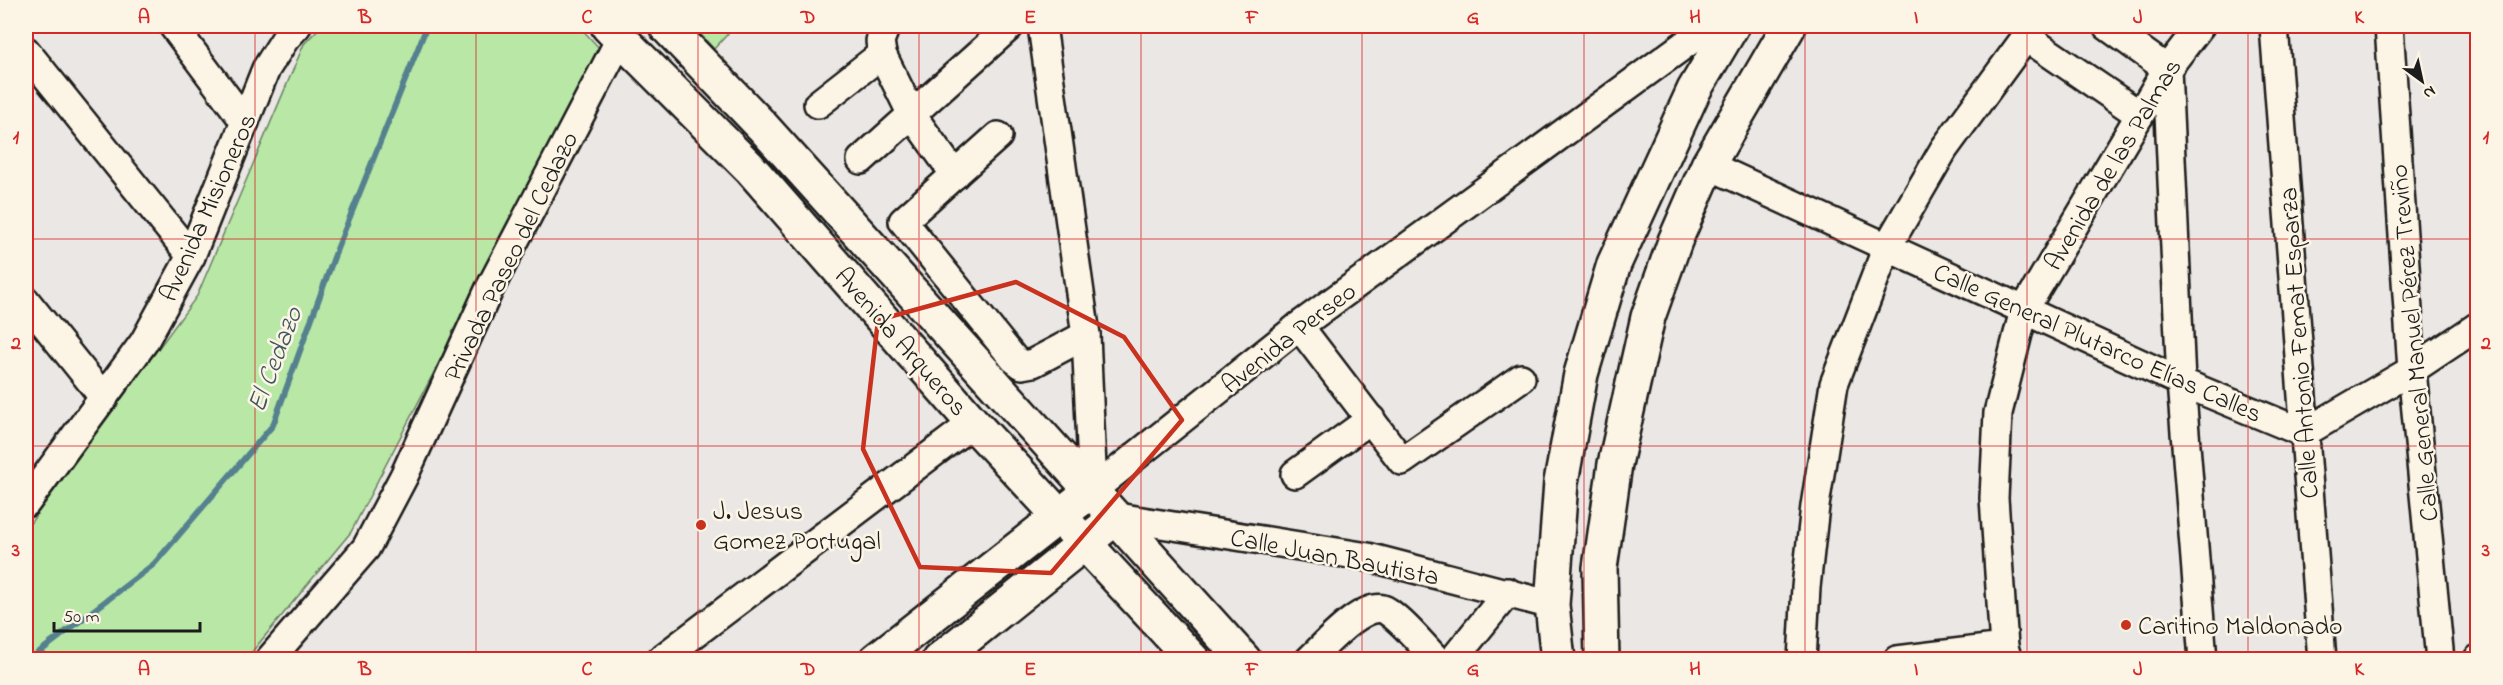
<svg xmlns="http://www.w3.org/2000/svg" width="2503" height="685" font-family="'Indie Flower',sans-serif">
	<rect width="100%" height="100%" fill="#ebe7e4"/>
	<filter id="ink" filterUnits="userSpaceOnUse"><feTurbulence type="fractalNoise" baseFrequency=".0167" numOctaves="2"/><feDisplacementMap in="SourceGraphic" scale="12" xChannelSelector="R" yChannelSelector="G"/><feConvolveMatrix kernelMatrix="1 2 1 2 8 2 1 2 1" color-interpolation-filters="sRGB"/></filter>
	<g filter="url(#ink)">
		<g fill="#b8e7a6" stroke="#6a8261" stroke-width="1.5">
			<path d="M321,26H579L601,50L351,532L246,659L26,660V529L197,296L304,44Z"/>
			<path d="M693,26H735L714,49Z"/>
		</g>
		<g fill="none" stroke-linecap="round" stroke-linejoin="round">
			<path stroke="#55818f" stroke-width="6" d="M29,660L154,564L273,425L337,249L427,26"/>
			<defs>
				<g id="minor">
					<path d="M173,26L245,122"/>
					<path d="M886,26L880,41L882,54L912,115L955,175"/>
					<path d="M1042,26L1086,335L1093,490"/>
					<path d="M2107,26L2167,69L2181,382L2203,660"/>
					<path d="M2274,26L2322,660"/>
					<path d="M2389,26L2412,370L2440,660"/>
					<path d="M2026,37L2140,115"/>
					<path d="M26,51L191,256"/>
					<path d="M818,104L882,54"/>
					<path d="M998,136L903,221L1014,359L1022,365L1033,363L1086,335"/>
					<path d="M861,160L1010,26"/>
					<path d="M1708,165L2181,382L2304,433L2412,370L2478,326"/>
					<path d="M26,301L104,398"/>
					<path d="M1299,326L1402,461L1521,378"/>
					<path d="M1295,474L1371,419"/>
					<path d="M1093,490L1299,326L1710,26"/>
					<path d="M26,503L144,342L191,256L266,69L285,39L297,26"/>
					<path d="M1117,517L1368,557L1552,605"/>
					<path d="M269,660L366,548L404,476L489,290L620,39"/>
					<path d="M660,660L973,423"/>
					<path d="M1309,660C1324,646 1367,597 1387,611C1404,622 1422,645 1437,660"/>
					<path d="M1453,660L1508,592"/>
					<path d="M1802,660L1806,587L1815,506L1834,384L1887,247L1944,149L2034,26"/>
					<path d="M1897,660L2004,647"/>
					<path d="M2008,660L2004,647L1994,498L1998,413L2024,310L2167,69L2200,26"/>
					<path d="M2477,660L2478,659"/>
				</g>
				<g id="major">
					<path d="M608,26L750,168L973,423L1193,660"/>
					<path d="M666,26L762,126L1244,660"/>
					<path d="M876,660L1077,502"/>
					<path d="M939,660L1102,529"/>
					<path d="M1558,660L1552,605L1561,482L1581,374L1614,264L1694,90L1732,26"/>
					<path d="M1602,660L1600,568L1615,464L1648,317L1675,241L1708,165L1789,26"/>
				</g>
			</defs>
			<use href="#minor" stroke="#1c1c1c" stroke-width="32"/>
			<use href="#major" stroke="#1c1c1c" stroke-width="38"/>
			<use href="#minor" stroke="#fcf5e5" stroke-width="27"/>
			<use href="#major" stroke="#fcf5e5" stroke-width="33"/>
		</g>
	</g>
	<path fill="none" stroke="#c8321e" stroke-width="4.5" stroke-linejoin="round" d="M1016,282L1124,337L1182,420L1051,573L920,567L863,449L878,320Z"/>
	<path fill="none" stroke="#d62828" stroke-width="1.5" stroke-opacity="0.55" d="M255,26V660M476,26V660M698,26V660M919,26V660M1141,26V660M1362,26V660M1584,26V660M1805,26V660M2027,26V660M2248,26V660M26,239H2478M26,446H2478"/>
	<g fill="#c8321e" stroke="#fcf5e5" stroke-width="2">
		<circle cx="701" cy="525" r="6"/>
		<circle cx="2126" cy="625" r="6"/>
	</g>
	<g text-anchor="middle" stroke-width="5" stroke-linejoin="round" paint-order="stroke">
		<g font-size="26" fill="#1c1c1c" stroke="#fcf5e5">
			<text transform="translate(2112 164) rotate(-59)" y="9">Avenida de las Palmas</text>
			<text transform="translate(207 207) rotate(-66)" y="9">Avenida Misioneros</text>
			<text transform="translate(510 256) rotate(-64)" y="9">Privada Paseo del Cedazo</text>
			<text transform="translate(1288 337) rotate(-38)" y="9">Avenida Perseo</text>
			<text transform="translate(902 341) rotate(49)" y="9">Avenida Arqueros</text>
			<text transform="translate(2098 342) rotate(24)" y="9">Calle General Plutarco Elías Calles</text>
			<text transform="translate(2298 343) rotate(-94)" y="9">Calle Antonio Femat Esparza</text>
			<text transform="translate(2413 343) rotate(-95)" y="9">Calle General Manuel Pérez Treviño</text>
			<text transform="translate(1335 556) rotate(11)" y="9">Calle Juan Bautista</text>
		</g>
		<g font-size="26" fill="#1c1c1c" stroke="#fcf5e5" text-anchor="start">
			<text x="713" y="519">J. Jesus<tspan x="713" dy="30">Gomez Portugal</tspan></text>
			<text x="2138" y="634">Caritino Maldonado</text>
		</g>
		<g font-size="27" font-style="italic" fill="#3d575f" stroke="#fcf5e5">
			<text transform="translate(274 359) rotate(-69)" y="9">El Cedazo</text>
		</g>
	</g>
	<rect width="2503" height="685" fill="none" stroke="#fcf5e5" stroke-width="66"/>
	<g transform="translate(2422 81) rotate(147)" stroke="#fcf5e5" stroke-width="4.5" paint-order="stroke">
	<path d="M0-4.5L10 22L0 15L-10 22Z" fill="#1c1c1c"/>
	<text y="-9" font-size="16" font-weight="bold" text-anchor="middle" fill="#1c1c1c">N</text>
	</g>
	<path d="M54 622v9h146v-9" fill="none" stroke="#1c1c1c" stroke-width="3"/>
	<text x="63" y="622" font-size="18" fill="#1c1c1c" stroke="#fcf5e5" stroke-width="4.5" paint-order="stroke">50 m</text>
	<rect x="33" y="33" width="2437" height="619" fill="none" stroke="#d62828" stroke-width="2"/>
	<g font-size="20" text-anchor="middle" font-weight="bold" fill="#d62828">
		<text x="144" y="23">A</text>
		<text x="365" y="23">B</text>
		<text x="587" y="23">C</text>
		<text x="808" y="23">D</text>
		<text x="1030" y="23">E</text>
		<text x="1252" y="23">F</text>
		<text x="1473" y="23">G</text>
		<text x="1695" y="23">H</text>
		<text x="1916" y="23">I</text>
		<text x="2138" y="23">J</text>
		<text x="2359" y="23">K</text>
		<text x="16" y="143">1</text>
		<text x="2486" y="143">1</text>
		<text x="16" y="349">2</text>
		<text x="2486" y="349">2</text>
		<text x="16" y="556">3</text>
		<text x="2486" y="556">3</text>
		<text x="144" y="675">A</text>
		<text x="365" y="675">B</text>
		<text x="587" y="675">C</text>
		<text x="808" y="675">D</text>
		<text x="1030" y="675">E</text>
		<text x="1252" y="675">F</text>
		<text x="1473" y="675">G</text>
		<text x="1695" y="675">H</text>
		<text x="1916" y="675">I</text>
		<text x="2138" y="675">J</text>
		<text x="2359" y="675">K</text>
	</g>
</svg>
